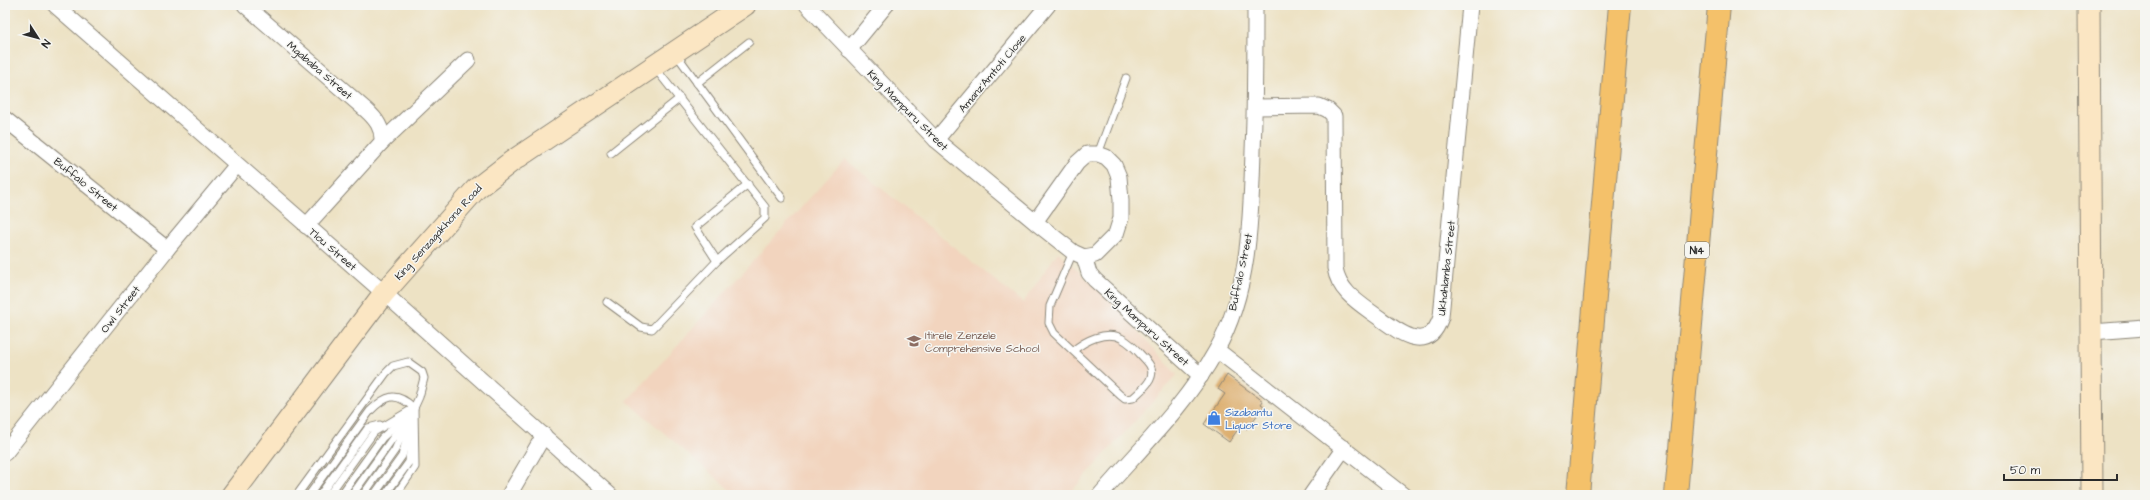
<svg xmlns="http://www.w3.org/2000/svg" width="2150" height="500" font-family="'Architects Daughter',sans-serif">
	<rect width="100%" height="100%" fill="#f6f6f2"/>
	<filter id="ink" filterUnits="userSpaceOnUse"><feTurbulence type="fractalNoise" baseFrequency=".025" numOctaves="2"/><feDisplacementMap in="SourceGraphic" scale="8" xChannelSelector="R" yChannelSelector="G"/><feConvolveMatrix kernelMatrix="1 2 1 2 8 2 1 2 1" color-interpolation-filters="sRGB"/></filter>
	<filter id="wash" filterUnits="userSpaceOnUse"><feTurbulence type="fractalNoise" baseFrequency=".012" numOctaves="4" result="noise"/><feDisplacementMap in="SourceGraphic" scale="16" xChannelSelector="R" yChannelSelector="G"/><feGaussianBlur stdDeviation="0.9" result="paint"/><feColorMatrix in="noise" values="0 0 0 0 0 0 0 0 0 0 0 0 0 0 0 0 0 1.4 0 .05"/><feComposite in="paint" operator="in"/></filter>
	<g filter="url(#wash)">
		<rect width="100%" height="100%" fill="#ede2c4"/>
		<path fill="#f2d4be" d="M845,159L1023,303L1058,252L1118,308L1177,375L1068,495H736L627,401Z"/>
		<g id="blocks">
			<path fill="#ddaf6f" d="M1227,375L1263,401L1261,404L1264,406L1247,429L1241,425L1229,442L1204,424L1225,394L1218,389Z"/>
		</g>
	</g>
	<g filter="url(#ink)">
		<use href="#blocks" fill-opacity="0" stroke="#8c8678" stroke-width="1"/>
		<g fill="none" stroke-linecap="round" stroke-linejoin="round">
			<defs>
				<g id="lane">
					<path d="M676,54L782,198"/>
					<path d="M697,83L749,42"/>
					<path d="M611,153L680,98"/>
					<path d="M1098,154L1126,78"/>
					<path d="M717,261L695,227L748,184"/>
					<path d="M607,302L641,327L652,329L717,261L765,218V207L655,68"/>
					<path d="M1073,351C1084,341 1106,330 1121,338C1129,342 1136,349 1142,356C1148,362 1154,368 1151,377C1149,385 1139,392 1133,398L1125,399L1120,395L1054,333L1049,323L1050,306L1073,252"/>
					<path d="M297,495L386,373L393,366L408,362L422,372L424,378L419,397L395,450L363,495"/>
					<path d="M309,495L370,411C386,395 396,391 414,408L415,467L396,495"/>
					<path d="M320,495L368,428L380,425"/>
					<path d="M329,495L374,432L414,408"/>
					<path d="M341,495L382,438L404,418"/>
					<path d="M352,495L405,421"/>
					<path d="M374,495L402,456L410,426"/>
					<path d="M385,495L409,462L411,438"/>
				</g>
				<g id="street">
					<path d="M55,5L384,293L610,495"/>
					<path d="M245,5L366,110C376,119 383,128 382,142L306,226"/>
					<path d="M807,5L936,140L1035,222L1073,252L1084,257L1095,255L1116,234L1121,218V200L1119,177L1114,165L1106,157L1098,154H1087L1077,163L1035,222"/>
					<path d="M849,50L886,5"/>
					<path d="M1255,107L1319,106L1328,110L1334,116L1335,268C1339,292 1359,303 1378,317C1399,332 1428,356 1441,317L1470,5"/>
					<path d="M5,119L167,249"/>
					<path d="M936,140L1048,5"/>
					<path d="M382,142L468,60"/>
					<path d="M1084,257L1089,273L1095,280L1201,376"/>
					<path d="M2092,332L2145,328"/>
					<path d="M1217,350L1403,495"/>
					<path d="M5,453L167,249L236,166"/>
					<path d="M509,495L544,435"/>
					<path d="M1100,495C1140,449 1186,405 1216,351C1250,291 1251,217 1253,151C1255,102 1255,54 1255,5"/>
					<path d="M1311,495L1344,448"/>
				</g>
				<g id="secondary">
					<path d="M2089,5L2092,495"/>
					<path d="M232,495L384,293L476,189L511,162L745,5"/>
				</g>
				<g id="highway">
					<path d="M1578,495L1620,5"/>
					<path d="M1676,495L1719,5"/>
				</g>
			</defs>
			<use href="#lane" stroke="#8c8678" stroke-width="9"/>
			<use href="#street" stroke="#8c8678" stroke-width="17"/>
			<use href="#secondary" stroke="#8c8678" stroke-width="23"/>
			<use href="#highway" stroke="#8c8678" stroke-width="24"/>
			<use href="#lane" stroke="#fff" stroke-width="7"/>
			<use href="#street" stroke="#fff" stroke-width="15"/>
			<use href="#secondary" stroke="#fbe6c3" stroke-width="21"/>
			<use href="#highway" stroke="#f4c16a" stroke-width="22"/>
		</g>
	</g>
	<defs>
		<symbol id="school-bare" viewBox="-9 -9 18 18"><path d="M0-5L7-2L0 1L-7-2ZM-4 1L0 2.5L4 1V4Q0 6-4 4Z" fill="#8d6e63" stroke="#f6f6f2" stroke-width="2.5" paint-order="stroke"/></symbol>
		<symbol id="shop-bare" viewBox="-9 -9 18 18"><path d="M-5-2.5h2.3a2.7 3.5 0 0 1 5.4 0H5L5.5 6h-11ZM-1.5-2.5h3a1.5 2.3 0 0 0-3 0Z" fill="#3f7fe0" stroke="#f6f6f2" stroke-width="2.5" paint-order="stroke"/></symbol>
	</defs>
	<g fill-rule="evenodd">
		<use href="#school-bare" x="904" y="331" width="20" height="20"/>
		<use href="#shop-bare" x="1204" y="408" width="20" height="20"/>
	</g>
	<g text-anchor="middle" stroke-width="3" stroke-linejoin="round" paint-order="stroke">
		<rect fill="#f6f6f2" stroke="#686867" stroke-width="1" x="1685" y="242" width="24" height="16" rx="3"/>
		<g font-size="10" font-weight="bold" fill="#2b2b2b">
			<text x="1697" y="254">N14</text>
		</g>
		<g font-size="11" fill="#2b2b2b" stroke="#f6f6f2">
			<text transform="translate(320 70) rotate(41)" y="4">Mgababa Street</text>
			<text transform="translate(992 73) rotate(-50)" y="4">Amanz'Amtoti Close</text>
			<text transform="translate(908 110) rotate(45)" y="4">King Mampuru Street</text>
			<text transform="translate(86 184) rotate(39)" y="4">Buffalo Street</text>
			<text transform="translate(438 232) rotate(-48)" y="4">King Senzagakhona Road</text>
			<text transform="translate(333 249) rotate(41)" y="4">Tlou Street</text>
			<text transform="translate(1446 268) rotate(-84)" y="4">Ukhahlamba Street</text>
			<text transform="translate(1240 272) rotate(-78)" y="4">Buffalo Street</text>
			<text transform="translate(120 309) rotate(-52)" y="4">Owl Street</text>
			<text transform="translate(1147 327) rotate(42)" y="4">King Mampuru Street</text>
		</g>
		<g font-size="11" fill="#785e54" stroke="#f6f6f2" text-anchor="start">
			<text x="925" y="339">Itirele Zenzele<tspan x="925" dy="13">Comprehensive School</tspan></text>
		</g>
		<g font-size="11" fill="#366cbe" stroke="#f6f6f2" text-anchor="start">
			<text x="1225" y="416">Sizabantu<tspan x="1225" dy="13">Liquor Store</tspan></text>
		</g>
	</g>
	<rect width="2150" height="500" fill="none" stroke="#f6f6f2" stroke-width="20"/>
	<g transform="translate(38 38) rotate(126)" stroke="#f6f6f2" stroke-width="3" paint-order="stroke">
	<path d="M0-3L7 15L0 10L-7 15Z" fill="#2b2b2b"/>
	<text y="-6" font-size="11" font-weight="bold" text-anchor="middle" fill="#2b2b2b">N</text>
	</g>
	<path d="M2004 474v6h113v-6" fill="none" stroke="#2b2b2b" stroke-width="2"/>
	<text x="2010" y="474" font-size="12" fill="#2b2b2b" stroke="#f6f6f2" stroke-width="3" paint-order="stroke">50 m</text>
</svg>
